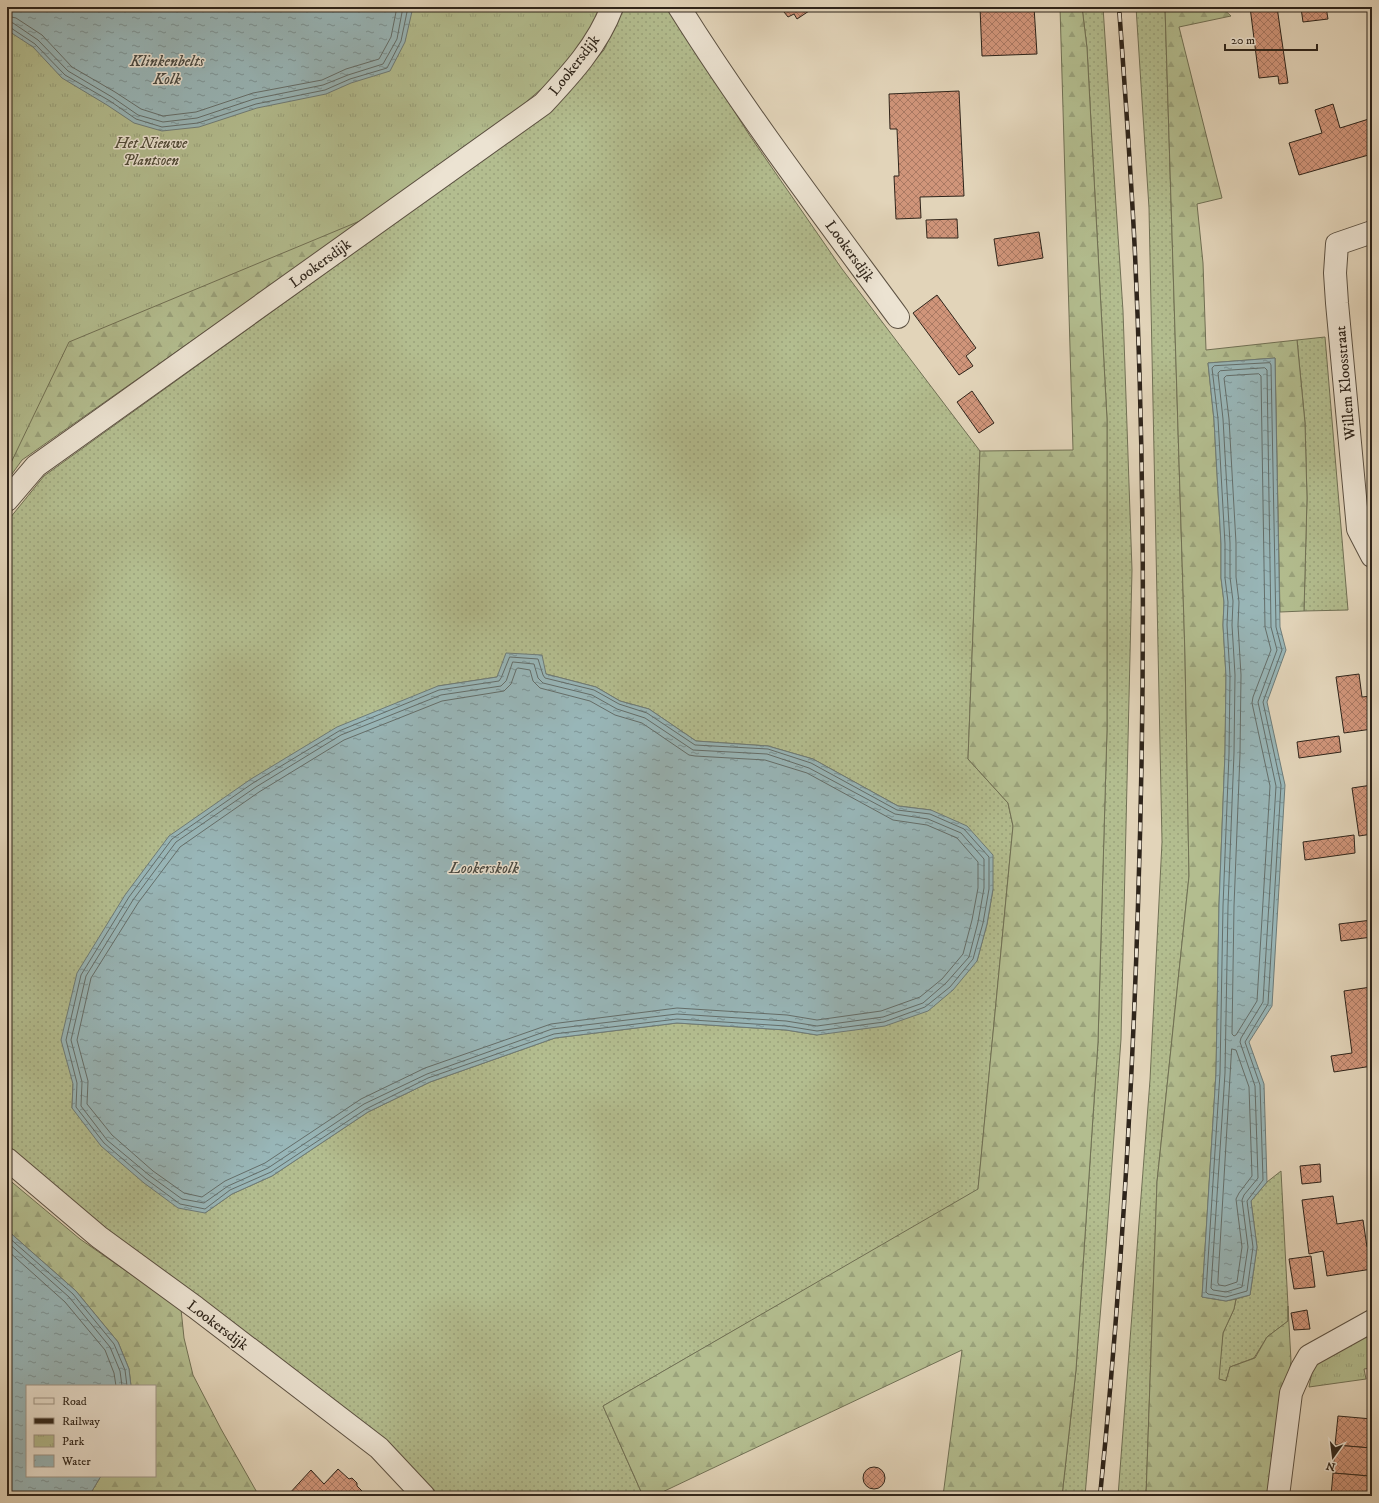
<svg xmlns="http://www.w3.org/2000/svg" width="1379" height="1503" font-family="'IM FELL DW Pica',serif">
	<defs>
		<pattern id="grass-dots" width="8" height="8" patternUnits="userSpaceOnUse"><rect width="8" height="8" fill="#b3bd8f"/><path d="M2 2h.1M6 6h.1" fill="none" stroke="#9aa27b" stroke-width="1.8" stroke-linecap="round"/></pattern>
		<pattern id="forest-firs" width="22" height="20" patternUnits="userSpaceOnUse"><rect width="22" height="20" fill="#b3bd8f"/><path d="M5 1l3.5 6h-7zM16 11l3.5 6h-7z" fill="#9aa27b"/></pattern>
		<pattern id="park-tufts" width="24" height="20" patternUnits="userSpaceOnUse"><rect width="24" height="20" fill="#b3bd8f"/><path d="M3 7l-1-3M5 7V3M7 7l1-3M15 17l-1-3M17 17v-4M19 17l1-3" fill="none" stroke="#9aa27b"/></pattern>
		<pattern id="water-ripples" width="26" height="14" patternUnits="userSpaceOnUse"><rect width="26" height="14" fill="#98b6b8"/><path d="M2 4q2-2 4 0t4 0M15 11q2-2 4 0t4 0" fill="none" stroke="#7c9495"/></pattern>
		<pattern id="building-cross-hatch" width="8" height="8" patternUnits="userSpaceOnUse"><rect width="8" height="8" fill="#d0957a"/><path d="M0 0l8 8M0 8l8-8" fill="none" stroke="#a97963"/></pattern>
	</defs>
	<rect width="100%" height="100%" fill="#e2d4b9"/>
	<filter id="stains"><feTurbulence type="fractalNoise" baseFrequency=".005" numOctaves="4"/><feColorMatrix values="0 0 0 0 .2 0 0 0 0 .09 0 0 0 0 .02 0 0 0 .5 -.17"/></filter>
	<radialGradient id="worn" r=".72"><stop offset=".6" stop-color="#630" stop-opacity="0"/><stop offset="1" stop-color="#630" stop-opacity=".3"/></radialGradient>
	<g fill="url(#grass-dots)" stroke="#717155" fill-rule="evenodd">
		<path d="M623,7H668L750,136L842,269L980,451L968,759L1008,803L1013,826L978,1190L603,1406L643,1496H435L99,1229L7,1148V525L10,518L44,476L413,210L573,84L604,50ZM546,674L596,687L620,701L649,709L696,741L768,746L813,759L898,806L931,810L993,889L987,924L977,961L817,1035L786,1030L677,1023L555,1038L430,1082L368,1112L272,1176L232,1194L205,1213L72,1108L73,1084L438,686L497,677Z"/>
		<path d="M1082,7H1103L1123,311L1132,570L1121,1039L1106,1246L1085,1496H1062L1076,1370L1098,1042L1107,730V419L1087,48Z"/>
		<path d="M1136,7H1165L1185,656L1189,876L1157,1182L1146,1496H1118L1150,1080L1162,842L1149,208Z"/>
		<path d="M1325,337L1348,610L1304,611L1307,498L1305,423L1297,340Z"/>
		<path d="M1281,1171L1288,1306V1321L1267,1337L1254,1358L1230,1367L1226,1381L1218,1379L1223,1333L1234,1309L1236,1299L1250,1295L1257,1247L1251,1201L1267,1182Z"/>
	</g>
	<g fill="url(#forest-firs)" stroke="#717155">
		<path d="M1060,7H1082L1087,48L1107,419V730L1098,1042L1076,1370L1062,1496H943L962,1350L654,1496H643L603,1406L978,1189L1013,826L1008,803L968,759L980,451L1073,450Z"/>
		<path d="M1165,7H1221L1231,16L1179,27L1222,198L1197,204L1203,263L1206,350L1297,340L1305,423L1307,498L1304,611L1280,612L1275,358L1208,363L1214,420L1221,544V578L1224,602L1223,625L1226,676L1225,753L1219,905L1216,1073L1202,1297L1226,1301L1236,1299L1234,1309L1223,1333L1219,1379L1226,1381L1230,1367L1255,1358L1267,1337L1288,1321V1306L1291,1361L1272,1496H1146L1157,1182L1189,876L1185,656Z"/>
		<path d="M367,218L22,460L7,481V388L104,289Z"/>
		<path d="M7,1178L80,1239L181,1309L184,1338L193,1375L221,1429L259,1496H89L101,1476H155V1386H131L129,1369L118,1342L76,1291L7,1230Z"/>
	</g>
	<g fill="url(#park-tufts)" stroke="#717155">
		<path d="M7,7H601L595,24L563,70L496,128L367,218L69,342L7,471Z"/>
		<path d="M1372,1333V1368L1364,1369L1366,1379L1309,1387L1312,1372L1318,1361Z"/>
	</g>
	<g fill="url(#water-ripples)" stroke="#6e7c79">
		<path d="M7,7H413L405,42L390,71L351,83L326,94L257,108L199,127L162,131L134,123L107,105L62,78L33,47L7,30Z"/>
		<path d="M1275,358L1280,627L1286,650L1267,702L1285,785L1272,1006L1249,1042L1264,1084L1267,1182L1251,1201L1257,1247L1250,1295L1226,1301L1202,1297L1216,1073L1219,905L1225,753L1226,676L1223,625L1224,602L1221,578V544L1214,420L1208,363Z"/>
		<path d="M506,653L542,655L546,674L596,687L620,701L649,709L696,741L768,746L813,759L898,806L931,810L967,826L993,855V889L987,924L977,961L953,990L928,1011L885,1026L817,1035L786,1030L677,1023L555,1038L430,1082L368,1112L272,1176L232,1194L205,1213L178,1208L144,1183L101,1146L72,1108L73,1084L61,1040L77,973L125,895L169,836L251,779L337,727L438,686L497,677Z"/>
		<path d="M7,1230L76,1291L118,1342L129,1369L131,1386H27V1476H101L89,1496H7Z"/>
	</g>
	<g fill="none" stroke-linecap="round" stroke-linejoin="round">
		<g stroke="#646e6a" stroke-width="1">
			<path d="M7,16L16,18L42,35L72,67L115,92L141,109L163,116L196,112L253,93L322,80L346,69L379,59L391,37L397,7"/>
			<path d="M7,22L13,23L38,40L68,71L112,97L138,115L163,122L197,118L254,99L323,85L348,75L383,64L397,39L403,7"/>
			<path d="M7,27L11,28L35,44L65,75L110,101L136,119L162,127L198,123L256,104L325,90L350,79L387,68L401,41L408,7"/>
			<path d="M1270,363L1271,365L1276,627L1282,650L1263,702L1281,785L1268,1004L1245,1042L1260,1085L1263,1180L1247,1201L1253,1247L1247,1291L1226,1297L1208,1294L1206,1292L1220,1073L1223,906L1229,754L1230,676L1227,625L1228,602L1225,578V544L1218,419L1212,368L1214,366Z"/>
			<path d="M1265,368L1267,370L1271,627L1277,650L1258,702L1276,786L1263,1002L1241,1038L1240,1042L1255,1086L1258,1178L1244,1195L1242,1200L1248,1247L1242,1287L1226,1292L1213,1290L1211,1288L1225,1073L1228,906L1234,753L1235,675L1232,625L1233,601L1230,577V543L1223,419L1218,373L1220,371Z"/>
			<path d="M1259,374L1261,376L1265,627L1271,650L1253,697L1252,703L1270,786L1257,1001L1236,1035L1234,1036L1232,1034L1234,906L1240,754L1241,675L1238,625L1239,602L1236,577V543L1229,419L1224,378L1226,376Z"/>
			<path d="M510,657L538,659L543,675L545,678L594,690L619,704L647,713L695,745L768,749L811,763L897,810L930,814L964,829L989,857V889L983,923L973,959L950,987L925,1007L884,1022L817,1031L786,1026L677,1019L554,1034L428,1078L366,1109L271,1172L230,1190L205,1209L180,1204L146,1179L104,1143L76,1107L77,1083L66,1040L81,975L129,897L172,839L253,783L339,731L439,690L499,681L501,678Z"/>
			<path d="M513,662L534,664L538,678L543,683L592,695L617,709L645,718L693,750L767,754L809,768L895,814L928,819L961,833L984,859V888L978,922L969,957L946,983L923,1003L883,1017L817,1026L786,1021L677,1014L552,1029L427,1074L364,1104L268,1168L228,1186L204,1203L182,1199L149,1175L107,1140L81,1106L82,1082L71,1040L86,976L133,900L176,842L256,787L341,735L441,695L501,686L506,681Z"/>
			<path d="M518,668L530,670L533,681L540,688L590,701L615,715L642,723L689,755L695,756L765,760L807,773L893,820L927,825L957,838L978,862V888L972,920L963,954L942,979L920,997L881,1011L817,1020L787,1015L677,1008L551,1024L425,1068L361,1099L265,1163L225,1181L202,1197L184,1193L153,1171L112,1135L87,1104L88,1081L77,1040L91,978L138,903L180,847L259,792L344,740L442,701L504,691L511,684L516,670Z"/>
			<path d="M1232,1049L1236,1050L1249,1087L1252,1176L1239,1193L1236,1199L1242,1247L1237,1282L1225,1286L1219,1285L1218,1283Z"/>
			<path d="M7,1236L73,1294L114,1344L125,1370L127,1386"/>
			<path d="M7,1242L69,1297L110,1347L120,1371L122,1386"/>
			<path d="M7,1250L65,1302L105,1350L114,1373L116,1386"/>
		</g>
	</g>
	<g fill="url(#building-cross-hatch)" stroke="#2f251b">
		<path d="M780,7H815L797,19L794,14L788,17Z"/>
		<path d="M980,7H1034L1037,54L982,56Z"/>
		<path d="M1250,7H1277L1288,83L1279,84L1278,76L1259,78Z"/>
		<path d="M1293,7H1326L1328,19L1303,22L1301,8L1294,9Z"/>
		<path d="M959,91L964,196L920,197L921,218L896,219L894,176H899L897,129H890L889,94Z"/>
		<path d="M1333,104L1340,128L1372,118V154L1299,175L1289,143L1322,133L1315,110Z"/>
		<path d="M957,219L958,238H927L926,220Z"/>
		<path d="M1039,232L1043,258L998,266L994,239Z"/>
		<path d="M937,295L976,348L966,356L973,366L959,375L913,313Z"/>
		<path d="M972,391L994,423L979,433L957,402Z"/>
		<path d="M1359,674L1362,697L1372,696V729L1344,733L1336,677Z"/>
		<path d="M1339,736L1341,752L1299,758L1297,742Z"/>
		<path d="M1372,785V834L1359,836L1352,788Z"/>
		<path d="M1354,835L1355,853L1305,860L1303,842Z"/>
		<path d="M1372,920V937L1341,941L1339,924Z"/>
		<path d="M1371,987L1372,996V1066L1334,1072L1331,1056L1352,1053L1344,991Z"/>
		<path d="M1320,1164L1321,1182L1302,1184L1300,1166Z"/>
		<path d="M1333,1196L1337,1224L1363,1220L1367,1247H1372V1269L1327,1276L1323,1251L1309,1254L1302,1200Z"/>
		<path d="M1311,1256L1315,1287L1294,1289L1289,1259Z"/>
		<path d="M1307,1310L1310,1329L1294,1330L1291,1313Z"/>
		<path d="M1338,1416L1372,1419L1371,1448L1335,1445Z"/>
		<path d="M1335,1445L1371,1448L1369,1476L1333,1473Z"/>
		<circle cx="874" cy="1478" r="11"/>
		<path d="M338,1469L349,1479L352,1478L357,1483V1486L367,1496H289L288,1495L311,1470L324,1484Z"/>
		<path d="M1333,1473L1369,1476L1367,1496H1331Z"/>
	</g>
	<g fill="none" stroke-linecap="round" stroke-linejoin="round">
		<defs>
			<g id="minor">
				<path d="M679,7C746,114 823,215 898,317"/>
				<path d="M1372,232L1337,244L1335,273L1337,303L1358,529L1372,556"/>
				<path d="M7,500L36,466L543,104C570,75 598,45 612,7"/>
				<path d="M7,1159L99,1237L195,1307L379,1448L424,1496"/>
				<path d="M1278,1496L1291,1393L1302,1368L1309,1356L1372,1321"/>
			</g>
		</defs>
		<use href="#minor" stroke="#5c5142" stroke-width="24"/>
		<use href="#minor" stroke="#ece3d2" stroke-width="22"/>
		<defs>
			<path id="rail" d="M1100,1496C1120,1300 1132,1103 1138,905C1145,688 1145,471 1135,254C1131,171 1125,89 1119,7"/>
		</defs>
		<use href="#rail" stroke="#2f251b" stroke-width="4.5"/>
		<use href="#rail" stroke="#ece3d2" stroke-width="3" stroke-dasharray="9" stroke-linecap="butt"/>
	</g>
	<g text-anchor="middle" stroke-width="3" stroke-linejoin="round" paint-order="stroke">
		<g font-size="15" fill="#2f251b" stroke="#ece3d2">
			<text transform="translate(574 65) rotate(-52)" y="5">Lookersdijk</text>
			<text transform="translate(850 251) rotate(54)" y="5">Lookersdijk</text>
			<text transform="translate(320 263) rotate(-36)" y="5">Lookersdijk</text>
			<text transform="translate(1345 383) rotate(-95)" y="5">Willem Kloosstraat</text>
			<text transform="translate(218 1325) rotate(37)" y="5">Lookersdijk</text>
		</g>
		<g font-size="15" font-style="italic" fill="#504b38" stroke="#ece3d2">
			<text x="151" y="148">Het Nieuwe<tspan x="151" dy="17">Plantsoen</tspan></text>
		</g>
		<g font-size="16" font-style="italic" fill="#494942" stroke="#ece3d2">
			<text x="167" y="66">Klinkenbelts<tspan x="167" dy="18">Kolk</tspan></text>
			<text x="484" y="873">Lookerskolk</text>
		</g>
	</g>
	<rect width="1379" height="1503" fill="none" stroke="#e2d4b9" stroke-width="24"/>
	<rect x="8" y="8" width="1363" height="1487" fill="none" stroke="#2f251b" stroke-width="2"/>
	<rect x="12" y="12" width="1355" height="1479" fill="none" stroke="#2f251b"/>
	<rect x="26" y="1385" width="130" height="92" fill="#ece3d2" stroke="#a09789"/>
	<rect x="34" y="1398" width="20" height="6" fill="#ece3d2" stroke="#a09789"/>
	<text x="62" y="1405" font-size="12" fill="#2f251b">Road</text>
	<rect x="34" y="1418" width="20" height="6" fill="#2f251b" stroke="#a09789"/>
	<text x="62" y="1425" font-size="12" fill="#2f251b">Railway</text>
	<rect x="34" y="1435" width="20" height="12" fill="url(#park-tufts)" stroke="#a09789"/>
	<text x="62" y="1445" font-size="12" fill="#2f251b">Park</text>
	<rect x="34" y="1455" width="20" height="12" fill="url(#water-ripples)" stroke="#a09789"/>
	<text x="62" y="1465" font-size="12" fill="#2f251b">Water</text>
	<g transform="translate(1333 1457) rotate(194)" stroke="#ece3d2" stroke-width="3" paint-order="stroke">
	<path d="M0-3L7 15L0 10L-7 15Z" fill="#2f251b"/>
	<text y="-6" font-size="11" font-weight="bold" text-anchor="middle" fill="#2f251b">N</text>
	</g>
	<path d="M1225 44v6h92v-6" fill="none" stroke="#2f251b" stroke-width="2"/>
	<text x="1231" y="44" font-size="12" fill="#2f251b" stroke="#ece3d2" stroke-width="3" paint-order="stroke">20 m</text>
	<rect width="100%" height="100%" filter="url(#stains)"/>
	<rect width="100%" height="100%" fill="url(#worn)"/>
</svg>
